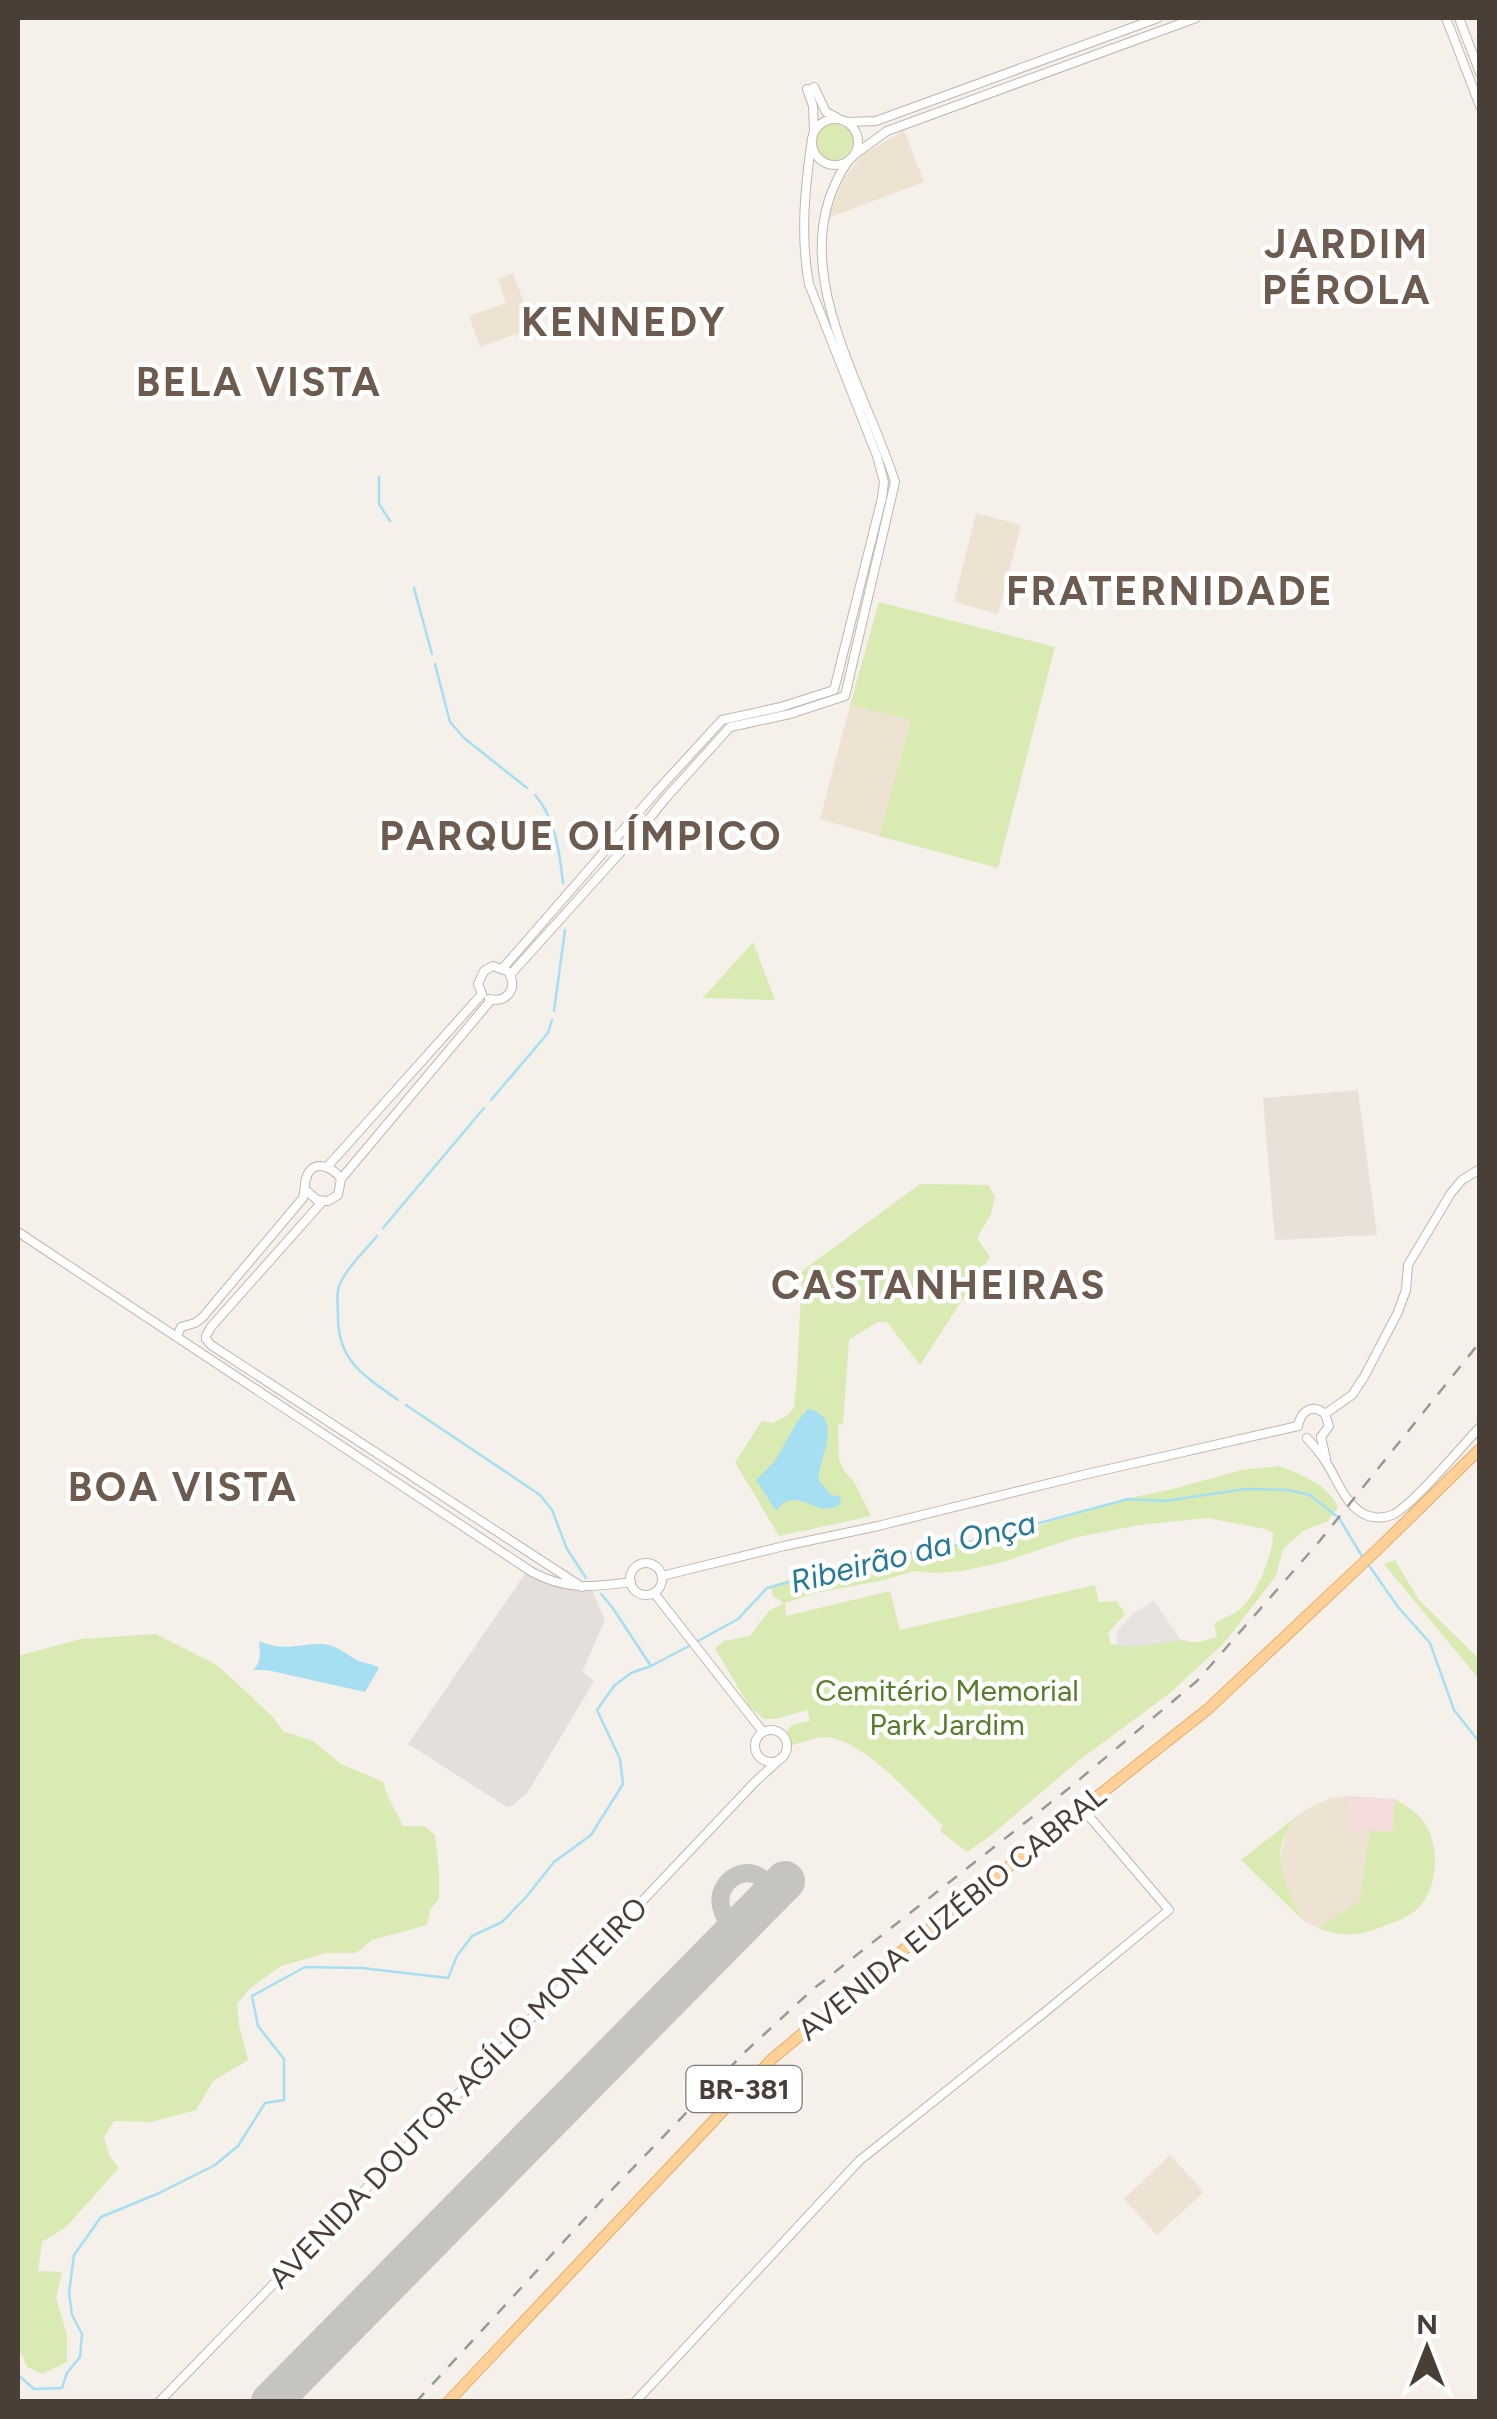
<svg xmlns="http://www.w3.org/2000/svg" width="1497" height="2419" font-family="Figtree,sans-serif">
	<rect width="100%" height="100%" fill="#f5f0ea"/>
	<path fill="#e9e1d8" d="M1358,1090L1377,1235L1275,1240L1263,1098Z"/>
	<path fill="#e5dfdb" d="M527,1571L550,1585L575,1590H592L605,1620L582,1672L594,1681L528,1792L512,1806L507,1807L408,1744Z"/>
	<g fill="#eee2d3">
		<path d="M904,130L924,182L828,218L843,180L861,156Z"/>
		<path d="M513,273L533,328L480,347L469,316L506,303L498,279Z"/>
		<path d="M976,513L1021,525L998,614L954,602Z"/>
		<path d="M850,705L912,720L879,836L820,819Z"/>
		<path d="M1351,1796L1349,1828L1370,1830L1359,1901L1318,1928L1304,1921L1285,1888L1280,1862L1287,1827L1297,1816L1309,1808L1331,1798Z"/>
		<path d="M1170,2155L1204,2192L1157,2235L1124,2199Z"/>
	</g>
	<path fill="#f5ddde" d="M1351,1796L1395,1799L1392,1832L1349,1829Z"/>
	<g fill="#d9eab2" fill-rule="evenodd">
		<circle cx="834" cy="141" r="19"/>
		<path d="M879,602L1055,647L998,868L879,836L911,720L850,705Z"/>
		<path d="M753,942L775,1000L703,998Z"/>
		<path d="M920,1184L988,1185L995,1197L991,1214L977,1238L990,1257L920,1365L887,1322H877L849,1340L843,1424L838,1425L839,1459L844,1471L854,1482L871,1516L779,1536L735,1462L762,1421L772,1423L787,1416L794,1408L797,1374L802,1271Z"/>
		<path d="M1279,1466C1302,1475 1326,1483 1338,1507L1328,1521L1303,1531L1283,1549L1276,1576L1224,1643L1170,1693L1078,1761L990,1836L967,1852L940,1831L943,1826C915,1800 865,1740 826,1737C814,1737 801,1743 789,1746V1737L787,1730L794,1724L810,1721L807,1710L776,1719H764L749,1706L715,1648L724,1641L750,1636L769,1611L784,1603L773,1596L771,1586L796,1577L900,1554L995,1541L1050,1522L1134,1497L1169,1490L1242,1470ZM1207,1518L1266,1529L1273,1533C1274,1553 1257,1593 1242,1607C1235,1614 1223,1618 1214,1624L1217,1637C1209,1638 1202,1643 1194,1642C1179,1642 1192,1639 1177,1640C1154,1642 1134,1648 1111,1644L1108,1633L1125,1614L1117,1601L1099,1602L1095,1585L900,1630L890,1591L786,1616L785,1603L815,1593L885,1580L913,1571L934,1573L962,1571L1003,1562L1077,1537L1139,1525Z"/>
		<path d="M1395,1560L1419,1600L1479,1659V1679L1384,1564Z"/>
		<path d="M156,1634L217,1665L273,1717L283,1731L313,1741L341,1764L383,1782L388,1797L403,1826H424L435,1835L439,1870V1898L430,1910L427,1925L372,1940L356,1953H326L281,1966L249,1989L237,2004L239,2025L248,2060L213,2081L196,2110L151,2122L114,2121L104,2137L110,2157L119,2168L66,2227L42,2242L38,2271L62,2272L56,2298L67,2335V2362L43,2374L27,2367L18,2345V1656L81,1639Z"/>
		<path d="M1395,1799C1406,1806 1418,1813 1425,1824C1441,1848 1438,1892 1415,1911C1406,1919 1391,1923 1379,1928C1359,1936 1338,1937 1318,1928L1359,1901L1370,1830L1392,1832Z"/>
		<path d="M1297,1816C1266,1852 1284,1886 1304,1921L1241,1860Z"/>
	</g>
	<path fill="#e6e3e1" d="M1154,1601L1181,1640L1133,1647L1118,1645L1116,1637L1119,1628L1134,1613Z"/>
	<g fill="#a6dff2">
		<path d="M808,1409C841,1415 824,1451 819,1473V1481L831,1495L840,1496L841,1504C814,1521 798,1482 776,1511L756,1480L775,1461L797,1422Z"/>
		<path d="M259,1641C285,1652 295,1644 321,1644C336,1644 345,1654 357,1660C365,1664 372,1663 379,1668L365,1692L267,1670H253C262,1661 260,1652 259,1641Z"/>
	</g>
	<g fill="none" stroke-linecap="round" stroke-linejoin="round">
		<g stroke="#a6dff2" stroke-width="2.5">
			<path d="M379,477V504L390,521"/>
			<path d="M414,588L432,654"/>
			<path d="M435,664L450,722L464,738L527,788"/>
			<path d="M535,795C555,817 560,854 563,883"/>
			<path d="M554,1011L565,930"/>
			<path d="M491,1100L548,1033L552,1020"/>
			<path d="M383,1228L484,1108"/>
			<path d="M377,1236C365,1251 346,1268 339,1286C336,1295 338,1307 338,1317C338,1362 365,1376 398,1400"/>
			<path d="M406,1405L540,1495L552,1510L567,1549L586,1578"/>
			<path d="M1368,1564L1398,1607L1430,1643L1454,1710L1480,1743"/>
			<path d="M601,1594L612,1607L651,1666"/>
			<path d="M698,1641L738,1619L767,1588L891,1555L940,1550L1128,1499L1164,1501L1246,1489L1288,1490L1310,1495L1339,1518L1363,1558"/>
			<path d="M18,2375L34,2389L62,2388L67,2373L80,2357L82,2334L72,2315L69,2293L74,2255L101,2217L157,2194L215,2165L238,2146L265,2103L284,2100V2059L258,2026L252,1996L305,1967L362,1968L448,1978L457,1956L472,1936L502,1922L527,1896L554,1862L591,1835L623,1784L620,1759L597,1710L614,1686L631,1673L651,1666L691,1645"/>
		</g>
		<path stroke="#c6c4c1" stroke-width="18" d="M722,1945C725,1937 728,1930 726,1921C725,1916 722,1911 721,1906C718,1892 727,1878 741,1874C756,1870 765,1880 775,1891"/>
		<path stroke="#c6c4c1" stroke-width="40" d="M271,2402L785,1881"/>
		<defs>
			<g id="tertiary">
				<path d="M1446,18L1480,106"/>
				<path d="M1459,18L1480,73"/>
				<path d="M814,87L826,112L836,117"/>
				<path d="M807,89L813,106L814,131"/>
				<circle cx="835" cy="142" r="23"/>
				<path d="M847,122L876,121L1158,18"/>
				<path d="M854,155L887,131L1196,18"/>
				<path d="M503,968L657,791L722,720L781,707L834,690L882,498L884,482L877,456L809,284C800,236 805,187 812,139"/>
				<path d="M510,975L636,835L665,799L730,727L790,714L845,696L895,482C864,383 778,259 849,160"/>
				<path d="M482,994L478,984L484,971L493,966L507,971"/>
				<path d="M489,999C506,1003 517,990 510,975"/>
				<path d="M328,1166L482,994"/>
				<path d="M341,1179L491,1000"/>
				<path d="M18,1232L532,1572C568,1591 591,1587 631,1582"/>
				<path d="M177,1336L181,1327L195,1323L202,1318L303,1198C305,1192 304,1186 306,1179C311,1158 333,1166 341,1179L338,1195L328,1201L317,1200L306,1190"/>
				<path d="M206,1336L211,1327L322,1202"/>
				<path d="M206,1339L211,1345L582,1587"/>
				<path d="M1325,1414L1352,1395L1364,1377L1398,1312L1406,1290L1408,1265L1451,1193L1462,1180L1480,1169"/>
				<path d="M1298,1426C1301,1411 1312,1403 1325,1414"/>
				<path d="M1321,1437L1326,1459"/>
				<path d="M1321,1437L1329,1426L1325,1414"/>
				<path d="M1307,1438C1314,1446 1321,1454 1326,1462C1337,1479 1344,1502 1362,1513C1370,1518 1383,1519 1392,1515C1411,1507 1462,1446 1480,1427"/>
				<circle cx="646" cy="1579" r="16"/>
				<path d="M662,1576L784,1546L878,1526L1087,1474L1298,1426"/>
				<path d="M654,1593L763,1732"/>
				<circle cx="771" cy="1746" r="16"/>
				<path d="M159,2402L522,2028L755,1782L780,1759"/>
				<path d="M635,2402L859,2161L1045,2012L1169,1910L1082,1808"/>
			</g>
			<path id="primary" d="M448,2402L772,2059L892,1959L1208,1709L1377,1550L1480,1449"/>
		</defs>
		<use href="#tertiary" stroke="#c1b6ac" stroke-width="10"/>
		<use href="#primary" stroke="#e6ab66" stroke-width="12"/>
		<use href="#tertiary" stroke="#fff" stroke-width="8"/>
		<use href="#primary" stroke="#ffd199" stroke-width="10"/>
		<path stroke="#989898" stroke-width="2.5" stroke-dasharray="12 12" stroke-linecap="butt" d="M416,2402L602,2200L745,2052L812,1990L1068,1789L1197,1681L1318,1543L1480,1342"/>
	</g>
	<g text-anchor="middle" stroke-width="9" stroke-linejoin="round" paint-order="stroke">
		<rect fill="#fff" stroke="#807973" stroke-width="2.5" x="686.5" y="2066" width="115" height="46" rx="8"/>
		<g font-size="28" font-weight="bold" fill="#493f37">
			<text x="744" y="2099">BR-381</text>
		</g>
		<g font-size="30" fill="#567d29" stroke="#fff">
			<text x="947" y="1701">Cemitério Memorial<tspan x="947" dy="34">Park Jardim</tspan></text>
		</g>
		<g font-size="30" fill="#493f37" stroke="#fff">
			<text transform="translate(952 1913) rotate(-39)" y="10">AVENIDA EUZÉBIO CABRAL</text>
			<text transform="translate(458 2093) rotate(-46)" y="10">AVENIDA DOUTOR AGÍLIO MONTEIRO</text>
		</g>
		<g font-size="32" font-style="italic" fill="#277a97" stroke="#fff">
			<text transform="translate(913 1552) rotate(-14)" y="11">Ribeirão da Onça</text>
		</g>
		<g font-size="40" font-weight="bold" letter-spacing="2.5" fill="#6c5b4e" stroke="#fff">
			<text x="1347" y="258">JARDIM<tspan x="1347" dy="46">PÉROLA</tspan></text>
			<text x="624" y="336">KENNEDY</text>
			<text x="259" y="396">BELA VISTA</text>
			<text x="1170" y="605">FRATERNIDADE</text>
			<text x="581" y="850">PARQUE OLÍMPICO</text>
			<text x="939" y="1299">CASTANHEIRAS</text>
			<text x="183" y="1501">BOA VISTA</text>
		</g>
	</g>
	<rect width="1497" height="2419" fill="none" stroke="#493f37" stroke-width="40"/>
	<g transform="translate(1427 2349)" stroke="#ffffff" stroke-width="8" paint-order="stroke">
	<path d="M0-8L18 38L0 25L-18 38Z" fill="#493f37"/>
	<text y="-15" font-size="28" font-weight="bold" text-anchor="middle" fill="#493f37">N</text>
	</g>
</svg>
